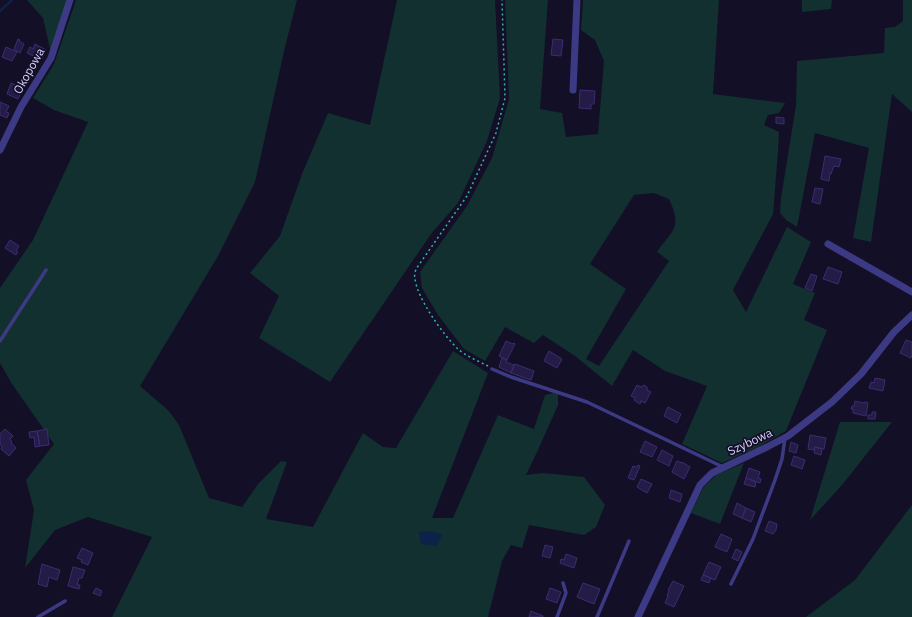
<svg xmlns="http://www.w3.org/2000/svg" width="912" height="617" font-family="'IBM Plex Sans',sans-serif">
	<rect width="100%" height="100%" fill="#130f26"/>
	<g fill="#12302f" fill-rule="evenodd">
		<path d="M27,0H68L51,53L43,18Z"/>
		<path d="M76,0H297L285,47L255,182L218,256L140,386L169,411L179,425L209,498L242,507L258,484L281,461L287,462L266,519L313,527L363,433L383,447L396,448L453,351L488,373L432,518H453L498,415L534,429L545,395L558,392V405L538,450L526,475L543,473L584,477L605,505L596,527L584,535L529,525L522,548L511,545L502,561L488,617H112L152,537L88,517L55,530L25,568L34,510L26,480L54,444L12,384L0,363V288L33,240L88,122L54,110L33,98L54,64Z"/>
		<path d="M397,0H495L500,98L487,141L458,203L431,234L330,382L259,338L279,296L250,273L280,236L302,174L328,113L370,125Z"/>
		<path d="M505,0H548L540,109L562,113L566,137L598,134L604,61L595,40L581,30L583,0H719L713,94L785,103L779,113L768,115L764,125L779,132L778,152L773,214L733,290L746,312L787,227L811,242L793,284L815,293L804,320L827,330L786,431L758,447L722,463L682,444L707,386L665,371L633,350L612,386L575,356L543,335L534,343L505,327L485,361L464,349L438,315L422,288L420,272L467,206L492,158L509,99ZM654,193L669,199C682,228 674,228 657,252L669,261L599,366L586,359L626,289L590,264L634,195Z"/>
		<path d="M802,0H832L831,9L802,12Z"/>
		<path d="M903,0H912V112L892,94L871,242L853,238L869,148L815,133L797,227L786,220L780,213L781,198L796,105L797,61L884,53L885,28L895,27L903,21Z"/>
		<path d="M840,422H892L842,485L810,520Z"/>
		<path d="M744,463L720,524L691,513L703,488L716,475Z"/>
		<path d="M912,505V617H806L855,580Z"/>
	</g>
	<path fill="#0c2248" d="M427,531L443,534L437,546L421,544L419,532Z"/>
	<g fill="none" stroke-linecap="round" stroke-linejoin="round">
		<path stroke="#0c2248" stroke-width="2.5" d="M0,11L12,0"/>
	</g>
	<g fill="#241b47" stroke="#3b2d73">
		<path d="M18,39L20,40L19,41L24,44L20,53L14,49Z"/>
		<path d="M553,39L563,40L561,56L551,55Z"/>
		<path d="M35,44L46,50L41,60L27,53L30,47L33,49Z"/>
		<path d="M6,47L17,52L12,61L2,57Z"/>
		<path d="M11,83L23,88L18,99L7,94Z"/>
		<path d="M580,90L595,91L594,104H591V109L579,108Z"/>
		<path d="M0,102L9,106L6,112L9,113L7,118L0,115Z"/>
		<path d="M776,117L784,118V124L776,123Z"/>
		<path d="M825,156L841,159L839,167L834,166L831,174L830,173L829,181L821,179Z"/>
		<path d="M815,188L823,189L820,204L812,202Z"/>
		<path d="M10,240L19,246L16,251L18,252L16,255L5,248Z"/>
		<path d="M828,267L842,272L838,284L823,279Z"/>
		<path d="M811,274L817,276L812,291L805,288Z"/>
		<path d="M906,340L912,342V355L911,358L900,353Z"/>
		<path d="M506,341L513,344L514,343L515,344L507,360L499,356Z"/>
		<path d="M549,351L562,359L557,368L544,361Z"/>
		<path d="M502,358L507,360L506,362L514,365L511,373L499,367Z"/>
		<path d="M515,364L534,371L531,380L511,373Z"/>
		<path d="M875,378L885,380L883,391L869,388L871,382L874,383Z"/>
		<path d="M637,385L641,387L644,385L647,387V390L651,392L645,403L641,401L640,404L634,400L635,398L631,396Z"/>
		<path d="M855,401L863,403L866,402L868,403L866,416L853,413V409H851L852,406H854Z"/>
		<path d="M668,407L681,414L677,423L664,416Z"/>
		<path d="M872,412H876L875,419H868V415H872Z"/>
		<path d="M5,429L13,436L10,439L12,442L11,443L16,448L9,456L1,449L2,447L0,444V434Z"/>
		<path d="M47,429L49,445L40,446L37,431Z"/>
		<path d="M37,431L40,446L35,447L34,437L30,438L29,432Z"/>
		<path d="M810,435L826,438L824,449L815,447L814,450L808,449Z"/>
		<path d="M645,441L657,447L652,457L640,452Z"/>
		<path d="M791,442L798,445L796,453L789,451Z"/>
		<path d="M815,447L822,449L821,455L814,453Z"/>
		<path d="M662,450L673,456L669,466L657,460Z"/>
		<path d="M794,456L805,460L802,469L791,465Z"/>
		<path d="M677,461L682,463V462L690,467L684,479L672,472Z"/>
		<path d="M638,465L640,466L634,480L628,478L633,466L637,467Z"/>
		<path d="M749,468L760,472L758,478L761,479L760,483L746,478Z"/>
		<path d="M746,478L756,482L755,487L744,484Z"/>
		<path d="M641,479L652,484L647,493L637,487Z"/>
		<path d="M671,490L682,494L680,502L669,498Z"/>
		<path d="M737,503L746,508L742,518L733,514Z"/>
		<path d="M746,508L755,512L751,522L742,518Z"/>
		<path d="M769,521L777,524L776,530L773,534L765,531Z"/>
		<path d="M721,534L732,539L727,552L715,547Z"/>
		<path d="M545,545L553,547L550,558L542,556Z"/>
		<path d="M82,548L93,553L88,565L81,562L82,560L77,558Z"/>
		<path d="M736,549L742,552L738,561L732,558Z"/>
		<path d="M566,554L577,558L574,568L560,563L561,559L564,560Z"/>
		<path d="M709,562L721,567L715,580L703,575Z"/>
		<path d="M42,564L60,570L57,580L49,577L47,587L38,584Z"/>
		<path d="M73,567L85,570L82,578H79L77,585H80L79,589L68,586Z"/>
		<path d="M703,575L711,578L709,583L701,580Z"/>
		<path d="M673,581L684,586L674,607L665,603L668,596H667L669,591L668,590Z"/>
		<path d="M583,583L600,589L594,604L577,597Z"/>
		<path d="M96,588L102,591L100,596L93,593Z"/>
		<path d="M550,588L561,592L557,603L546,599Z"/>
		<path d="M531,611L543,616V617H529Z"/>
	</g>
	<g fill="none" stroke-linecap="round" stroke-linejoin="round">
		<path stroke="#2fb8b0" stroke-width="1.5" stroke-dasharray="2 3" stroke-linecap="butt" d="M488,366C478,361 466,356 458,349C444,336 416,297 415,278C414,276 415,272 416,269L467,196L496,133L505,98L502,0"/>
		<g stroke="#3d3a85" stroke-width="3.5">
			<path d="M0,341L46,270"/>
			<path d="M492,369L511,377L587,402L723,467"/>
			<path d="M731,584L753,539L775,480L782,459L785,438"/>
			<path d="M38,617L65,601"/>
			<path d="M557,617L566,593L563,583"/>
			<path d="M597,617L629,541"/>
		</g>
		<g stroke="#3d3a85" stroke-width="7">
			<path d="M573,90L577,0"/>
			<path d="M0,150L21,107L51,58L70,0"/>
			<path d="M828,244L912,292"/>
			<path d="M638,617L700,485L712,473L767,447L788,436L832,402L861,374L894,332L912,315"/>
		</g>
	</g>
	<g text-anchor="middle" stroke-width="3.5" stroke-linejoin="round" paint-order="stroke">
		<g font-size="12" fill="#d9d4ff" stroke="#130f26">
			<text transform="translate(29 71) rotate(-61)" y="4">Okopowa</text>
			<text transform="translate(750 442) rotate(-25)" y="4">Szybowa</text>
		</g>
	</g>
</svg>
